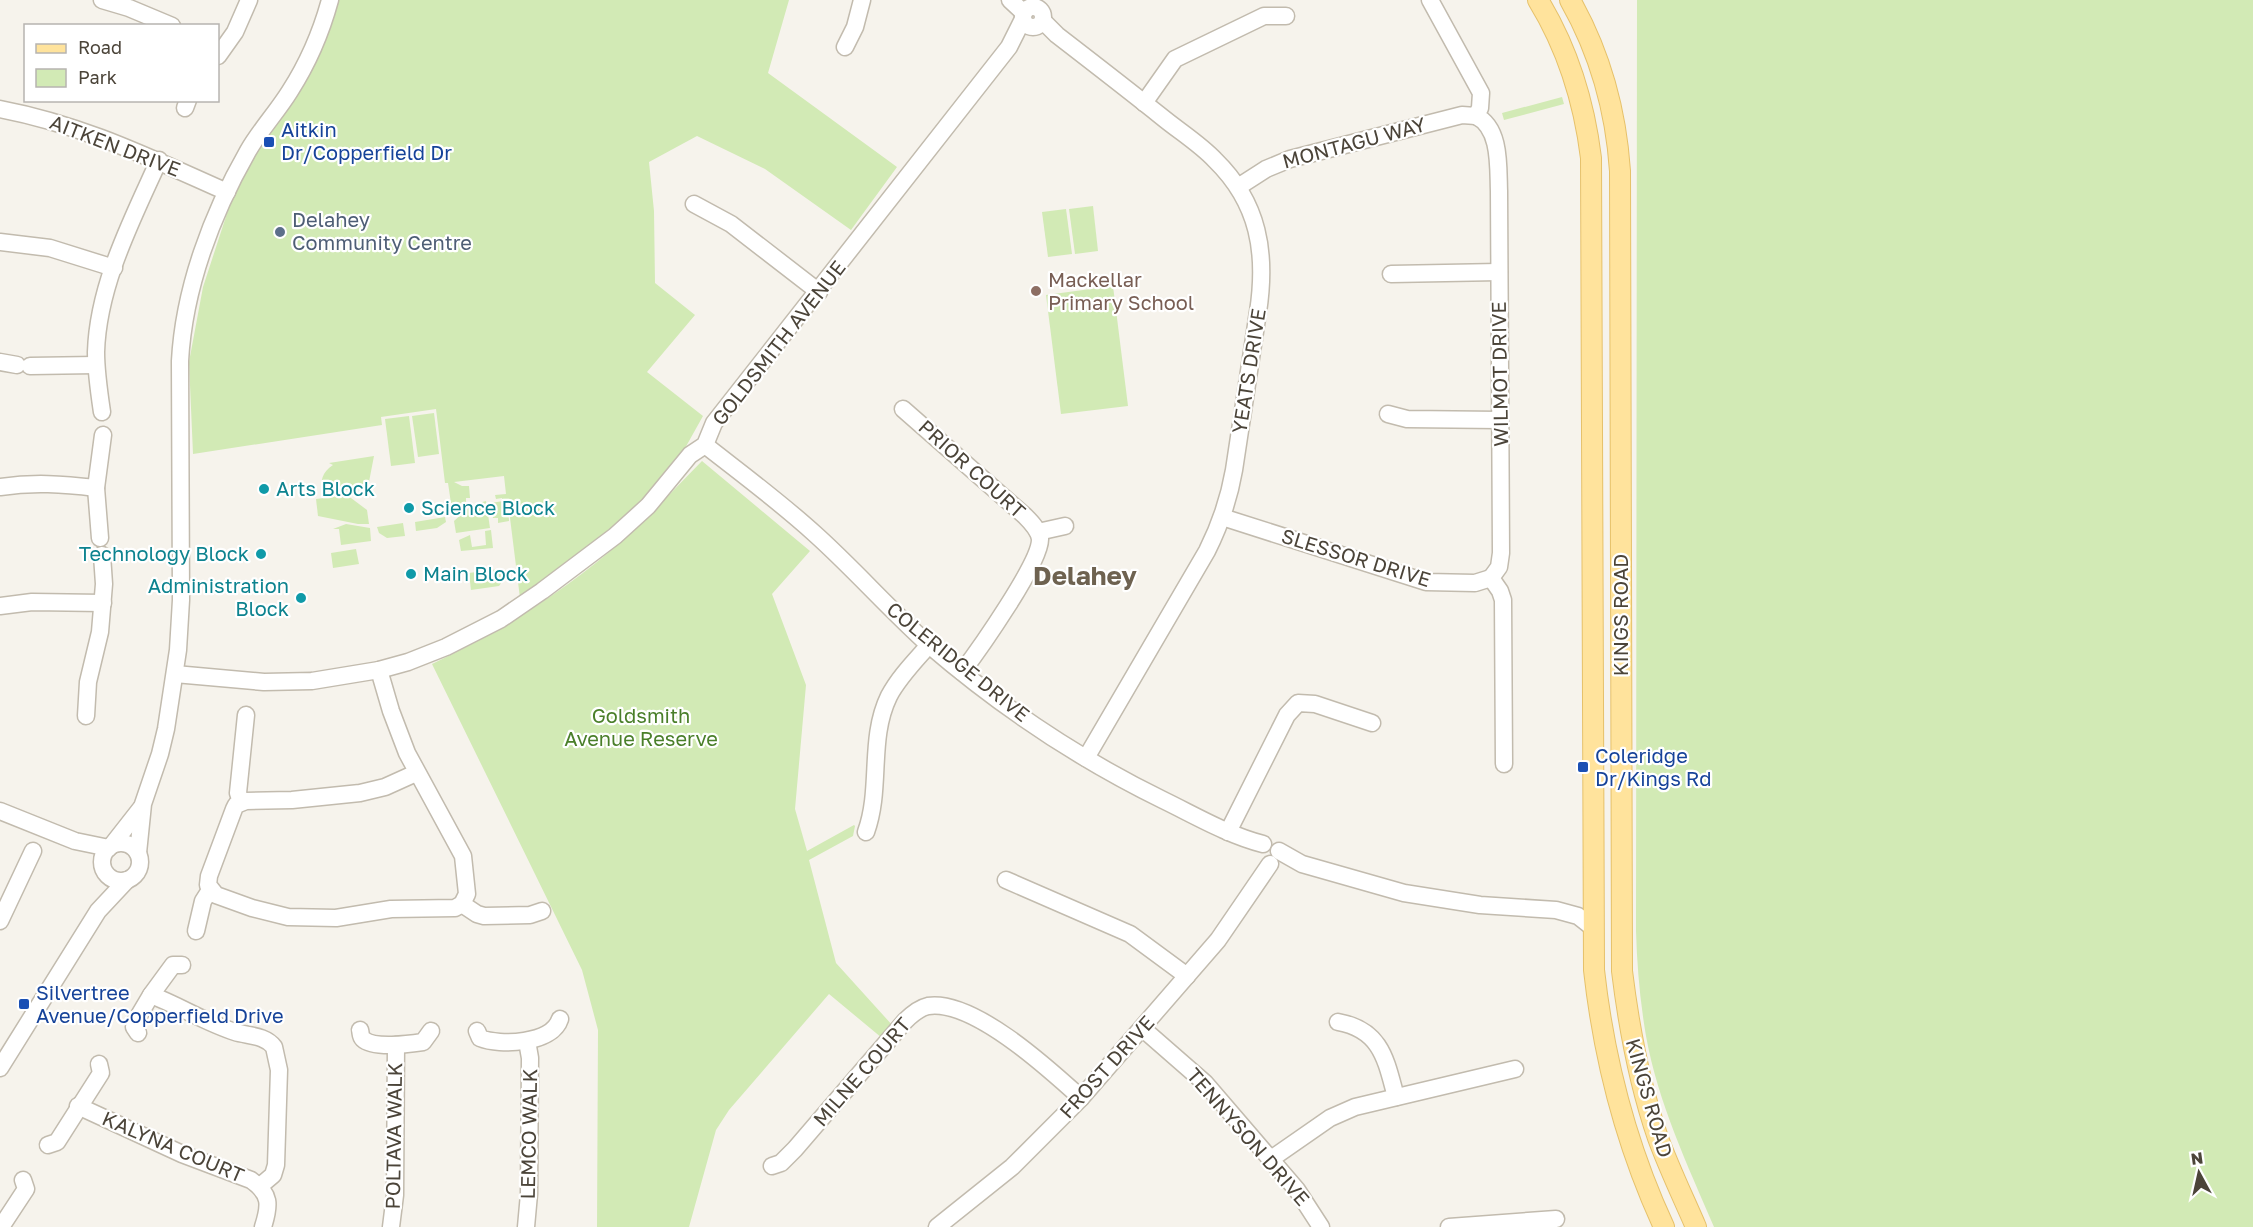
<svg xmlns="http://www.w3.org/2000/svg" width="2253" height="1227" font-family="'Golos Text',sans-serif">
	<rect width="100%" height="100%" fill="#f6f3ec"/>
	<g fill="#d2eab5">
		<path d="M335,0H789L768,73L897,167L851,230L765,169L697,136L649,162L654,211L655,283L695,315L647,372L703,416L679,459L649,494L609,533L520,598L508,502L509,521L498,523V518H493L491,503L503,501L502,498L496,499L495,495L506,494L504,476L454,482L462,486H469L470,498H466V505L453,517L448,483H445L436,409L381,417L382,425L193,454L189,362L203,287L233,195L256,153L292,100Z"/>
		<path d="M1637,0H2253V1227H1714C1688,1166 1658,1103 1646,1036C1640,1001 1637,966 1636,931Z"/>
		<path d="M1562,97L1564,104L1504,120L1502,113Z"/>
		<path d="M1093,206L1098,251L1075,254L1069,209Z"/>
		<path d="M1066,209L1072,254L1048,257L1042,212Z"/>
		<path d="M1113,286L1128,406L1061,414L1046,295Z"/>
		<path d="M434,413L439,454L418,457L412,416Z"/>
		<path d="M409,416L415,463L391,466L385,419Z"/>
		<path d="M374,456L368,487L322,493C320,481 322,472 333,465L329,463Z"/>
		<path d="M702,461L810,551L772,594L806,685L795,809L807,851L854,825L855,826L853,836L809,860L836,963L893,1026L882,1038L829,994L729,1110L716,1130L689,1227H597L598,1030L582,970L432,664C502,630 566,591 624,539C651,515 676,487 702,461Z"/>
		<path d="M347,495L367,510L369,524H358L318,516L316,499Z"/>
		<path d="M486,501L490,528L456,533L454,521L472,505Z"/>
		<path d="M445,517L446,522L437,528L416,531L415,522Z"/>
		<path d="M403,523L405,536L387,538L379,533L377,527Z"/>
		<path d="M346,524L370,528L371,541L341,545L339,529H333Z"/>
		<path d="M491,530L493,548L461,551L459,540L470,535L472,547L486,545L485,531Z"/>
		<path d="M356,549L359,564L333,568L331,553Z"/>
		<path d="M498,569L510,571L499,586L471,590L469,573Z"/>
	</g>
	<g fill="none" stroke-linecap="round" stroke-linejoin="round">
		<defs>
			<g id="minor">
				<path d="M102,0L129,8L172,26"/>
				<path d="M1010,0L1024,13"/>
				<path d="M1430,0L1481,93L1480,108L1476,116C1501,128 1498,167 1499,191L1501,553L1499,567L1491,578L1500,591L1503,600L1504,764"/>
				<circle cx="1033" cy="17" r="10"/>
				<path d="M1043,21L1057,35C1092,62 1127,89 1162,117C1179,131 1200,144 1215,160C1259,203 1267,253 1258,312L1234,470C1229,499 1220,525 1207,551L1086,758"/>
				<path d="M845,47L855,27L862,0"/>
				<path d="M218,56L235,32L249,0"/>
				<path d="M1144,103L1175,59L1264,16H1286"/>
				<path d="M185,108L188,100"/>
				<path d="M0,109C84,125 150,158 227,192"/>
				<path d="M1238,187L1266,169L1290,159L1462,115L1476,116"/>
				<path d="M694,204L731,224L819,292"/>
				<path d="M0,242L50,248L114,268"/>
				<path d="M1391,274L1499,272"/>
				<path d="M0,362L17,365"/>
				<path d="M30,366L96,365"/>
				<path d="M903,409L1025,516C1031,522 1039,530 1040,539C1041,562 978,651 962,672"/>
				<path d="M102,412C99,392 96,372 96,352C98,285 132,220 159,160"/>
				<path d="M1388,414L1407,419L1500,420"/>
				<path d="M705,445C742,474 780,502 815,534C854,569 889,609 929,645C1000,706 1079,759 1163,800C1196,816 1228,835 1263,844"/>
				<path d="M0,487C33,482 63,484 96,488"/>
				<path d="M1222,517L1426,582L1475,583L1491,578"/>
				<path d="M1038,532L1065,526"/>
				<path d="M100,538L96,488L103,435"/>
				<path d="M0,606L32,602L103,603"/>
				<path d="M379,670L391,711L407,753L463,856L467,894L462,904L455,908L391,909L336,918L288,917L252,908L216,895L208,885L209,876L234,809L236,805L246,801L292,800L360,793L385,787L416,773"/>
				<path d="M175,674L264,682L312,681L379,670L408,662L446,647L501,619L542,591L615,536L648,506L690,455L705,445L714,423L1009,47L1023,19"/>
				<path d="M86,716L88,682L100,632L104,584L102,555"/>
				<path d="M241,802L238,793L246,715"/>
				<path d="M0,811L75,841L109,848"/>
				<path d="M866,832C882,788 868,739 889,696C899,677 915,661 929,645"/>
				<path d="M1228,832L1287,715L1298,703L1315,704L1372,723"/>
				<circle cx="121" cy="862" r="19"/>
				<path d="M112,845L141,808"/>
				<path d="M1279,851L1302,864L1404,893L1480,905L1556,910L1578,916L1592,927"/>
				<path d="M138,853L143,804L160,754L166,729L178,650L181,600L180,361C184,288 212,214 248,151C260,130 277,112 290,91C308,63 321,33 330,0"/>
				<path d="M1006,880L1130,934L1187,976"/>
				<path d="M462,904L477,914L484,916L530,915L542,911"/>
				<path d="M0,921L33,851"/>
				<path d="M196,931L203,901L210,890"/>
				<path d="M151,995C180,1006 206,1023 235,1032C248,1036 265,1035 274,1047L279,1070L276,1165L273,1175L260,1186"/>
				<path d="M1338,1022C1382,1030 1386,1061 1396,1097"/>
				<path d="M1142,1028L1205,1083L1297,1190L1321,1227"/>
				<path d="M360,1030C361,1033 360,1036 363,1039C373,1049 410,1044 423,1042L431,1031"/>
				<path d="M477,1031L480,1038C500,1046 552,1044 560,1019"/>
				<path d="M138,1033L134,1027L135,1022L151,995L173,965H182"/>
				<path d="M0,1068L98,911L127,880"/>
				<path d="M78,1106L182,1154L251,1180C271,1194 270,1205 263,1227"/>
				<path d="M48,1145L57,1142L101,1073L99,1064"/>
				<path d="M1271,1159L1330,1118L1355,1107L1515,1069"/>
				<path d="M772,1166L781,1163L795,1149L905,1021C911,1015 919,1008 928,1006C973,999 1049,1069 1081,1098"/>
				<path d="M1,1227L26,1189L23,1180"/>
				<path d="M391,1227L395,1195L396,1045"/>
				<path d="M526,1227L529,1194L530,1058L527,1041"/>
				<path d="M937,1227L1012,1167L1081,1098L1218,940L1270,864"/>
				<path d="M1449,1227L1556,1219"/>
			</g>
			<g id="major">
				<path d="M1538,0C1568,49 1584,101 1591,158L1594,970C1604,1060 1626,1145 1664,1227"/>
				<path d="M1570,0C1600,53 1616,111 1620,171L1622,971C1629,1028 1639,1083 1658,1138C1669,1168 1683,1197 1696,1227"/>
			</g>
		</defs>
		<use href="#minor" stroke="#c2bbae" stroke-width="19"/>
		<use href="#major" stroke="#e6c16a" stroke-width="22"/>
		<use href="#minor" stroke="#fff" stroke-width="16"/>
		<use href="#major" stroke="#ffe39c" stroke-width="20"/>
	</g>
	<g fill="#1a4fb4" stroke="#fff" stroke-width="2">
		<rect x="263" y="136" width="12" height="12" rx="3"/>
		<rect x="1577" y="761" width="12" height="12" rx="3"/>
		<rect x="18" y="998" width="12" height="12" rx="3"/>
	</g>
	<circle fill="#5c6f8a" stroke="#fff" stroke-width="2" cx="280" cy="232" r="6"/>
	<circle fill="#8d6e63" stroke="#fff" stroke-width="2" cx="1036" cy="291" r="6"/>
	<g fill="#0f9aa8" stroke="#fff" stroke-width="2">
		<circle cx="264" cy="489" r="6"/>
		<circle cx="409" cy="508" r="6"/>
		<circle cx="261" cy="554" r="6"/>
		<circle cx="411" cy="574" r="6"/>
		<circle cx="301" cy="598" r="6"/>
	</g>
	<g text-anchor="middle" stroke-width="4.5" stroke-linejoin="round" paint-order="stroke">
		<g font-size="20" fill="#164399" stroke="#fff" text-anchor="start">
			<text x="281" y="137">Aitkin<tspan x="281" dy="23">Dr/Copperfield Dr</tspan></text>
			<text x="1595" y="763">Coleridge<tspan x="1595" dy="23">Dr/Kings Rd</tspan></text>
			<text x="36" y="1000">Silvertree<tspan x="36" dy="23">Avenue/Copperfield Drive</tspan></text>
		</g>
		<g font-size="20" fill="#4b4439" stroke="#fff">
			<text transform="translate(1354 143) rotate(-15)" y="7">MONTAGU WAY</text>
			<text transform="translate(115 146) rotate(21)" y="7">AITKEN DRIVE</text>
			<text transform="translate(779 343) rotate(-52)" y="7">GOLDSMITH AVENUE</text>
			<text transform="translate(1249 371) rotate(-81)" y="7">YEATS DRIVE</text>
			<text transform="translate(1500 374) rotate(-91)" y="7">WILMOT DRIVE</text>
			<text transform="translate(972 469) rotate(42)" y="7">PRIOR COURT</text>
			<text transform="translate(1356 558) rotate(17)" y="7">SLESSOR DRIVE</text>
			<text transform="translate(1621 615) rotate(-90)" y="7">KINGS ROAD</text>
			<text transform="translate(958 662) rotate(39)" y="7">COLERIDGE DRIVE</text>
			<text transform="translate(1107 1067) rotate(-48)" y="7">FROST DRIVE</text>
			<text transform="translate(862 1072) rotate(-49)" y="7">MILNE COURT</text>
			<text transform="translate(1649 1098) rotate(74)" y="7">KINGS ROAD</text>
			<text transform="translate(529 1134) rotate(-89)" y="7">LEMCO WALK</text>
			<text transform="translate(394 1136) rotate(-89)" y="7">POLTAVA WALK</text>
			<text transform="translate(1248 1137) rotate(49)" y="7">TENNYSON DRIVE</text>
			<text transform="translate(173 1147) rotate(23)" y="7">KALYNA COURT</text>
		</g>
		<g font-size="20" fill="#4e5e75" stroke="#fff" text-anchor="start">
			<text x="292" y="227">Delahey<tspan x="292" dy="23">Community Centre</tspan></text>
		</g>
		<g font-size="20" fill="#785e54" stroke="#fff" text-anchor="start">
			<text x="1048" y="287">Mackellar<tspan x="1048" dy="23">Primary School</tspan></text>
		</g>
		<g font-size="20" fill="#0d838f" stroke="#fff" text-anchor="start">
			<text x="276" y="496">Arts Block</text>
			<text x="421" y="515">Science Block</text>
			<text x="249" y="561" text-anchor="end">Technology Block</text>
			<text x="423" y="581">Main Block</text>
			<text x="289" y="593" text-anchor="end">Administration<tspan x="289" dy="23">Block</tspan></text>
		</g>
		<g font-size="20" fill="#4a7f2a" stroke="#fff">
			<text x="641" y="723">Goldsmith<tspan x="641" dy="23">Avenue Reserve</tspan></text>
		</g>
		<g font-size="26" font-weight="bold" fill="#6e6250" stroke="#fff">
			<text x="1085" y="585">Delahey</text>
		</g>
	</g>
	<rect x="24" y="24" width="195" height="78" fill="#ffffff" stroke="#b7b4b0" stroke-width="1.5"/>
	<rect x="36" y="44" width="30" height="9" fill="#ffe39c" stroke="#b7b4b0" stroke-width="1.5"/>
	<text x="78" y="54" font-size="18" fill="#4b4439">Road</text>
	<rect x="36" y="69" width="30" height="18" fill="#d2eab5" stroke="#b7b4b0" stroke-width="1.5"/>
	<text x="78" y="84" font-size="18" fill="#4b4439">Park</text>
	<g transform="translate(2199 1173) rotate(352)" stroke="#ffffff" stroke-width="4.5" paint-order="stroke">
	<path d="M0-4.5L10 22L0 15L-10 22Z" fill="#4b4439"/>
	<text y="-9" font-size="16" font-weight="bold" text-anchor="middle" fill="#4b4439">N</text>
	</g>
</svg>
